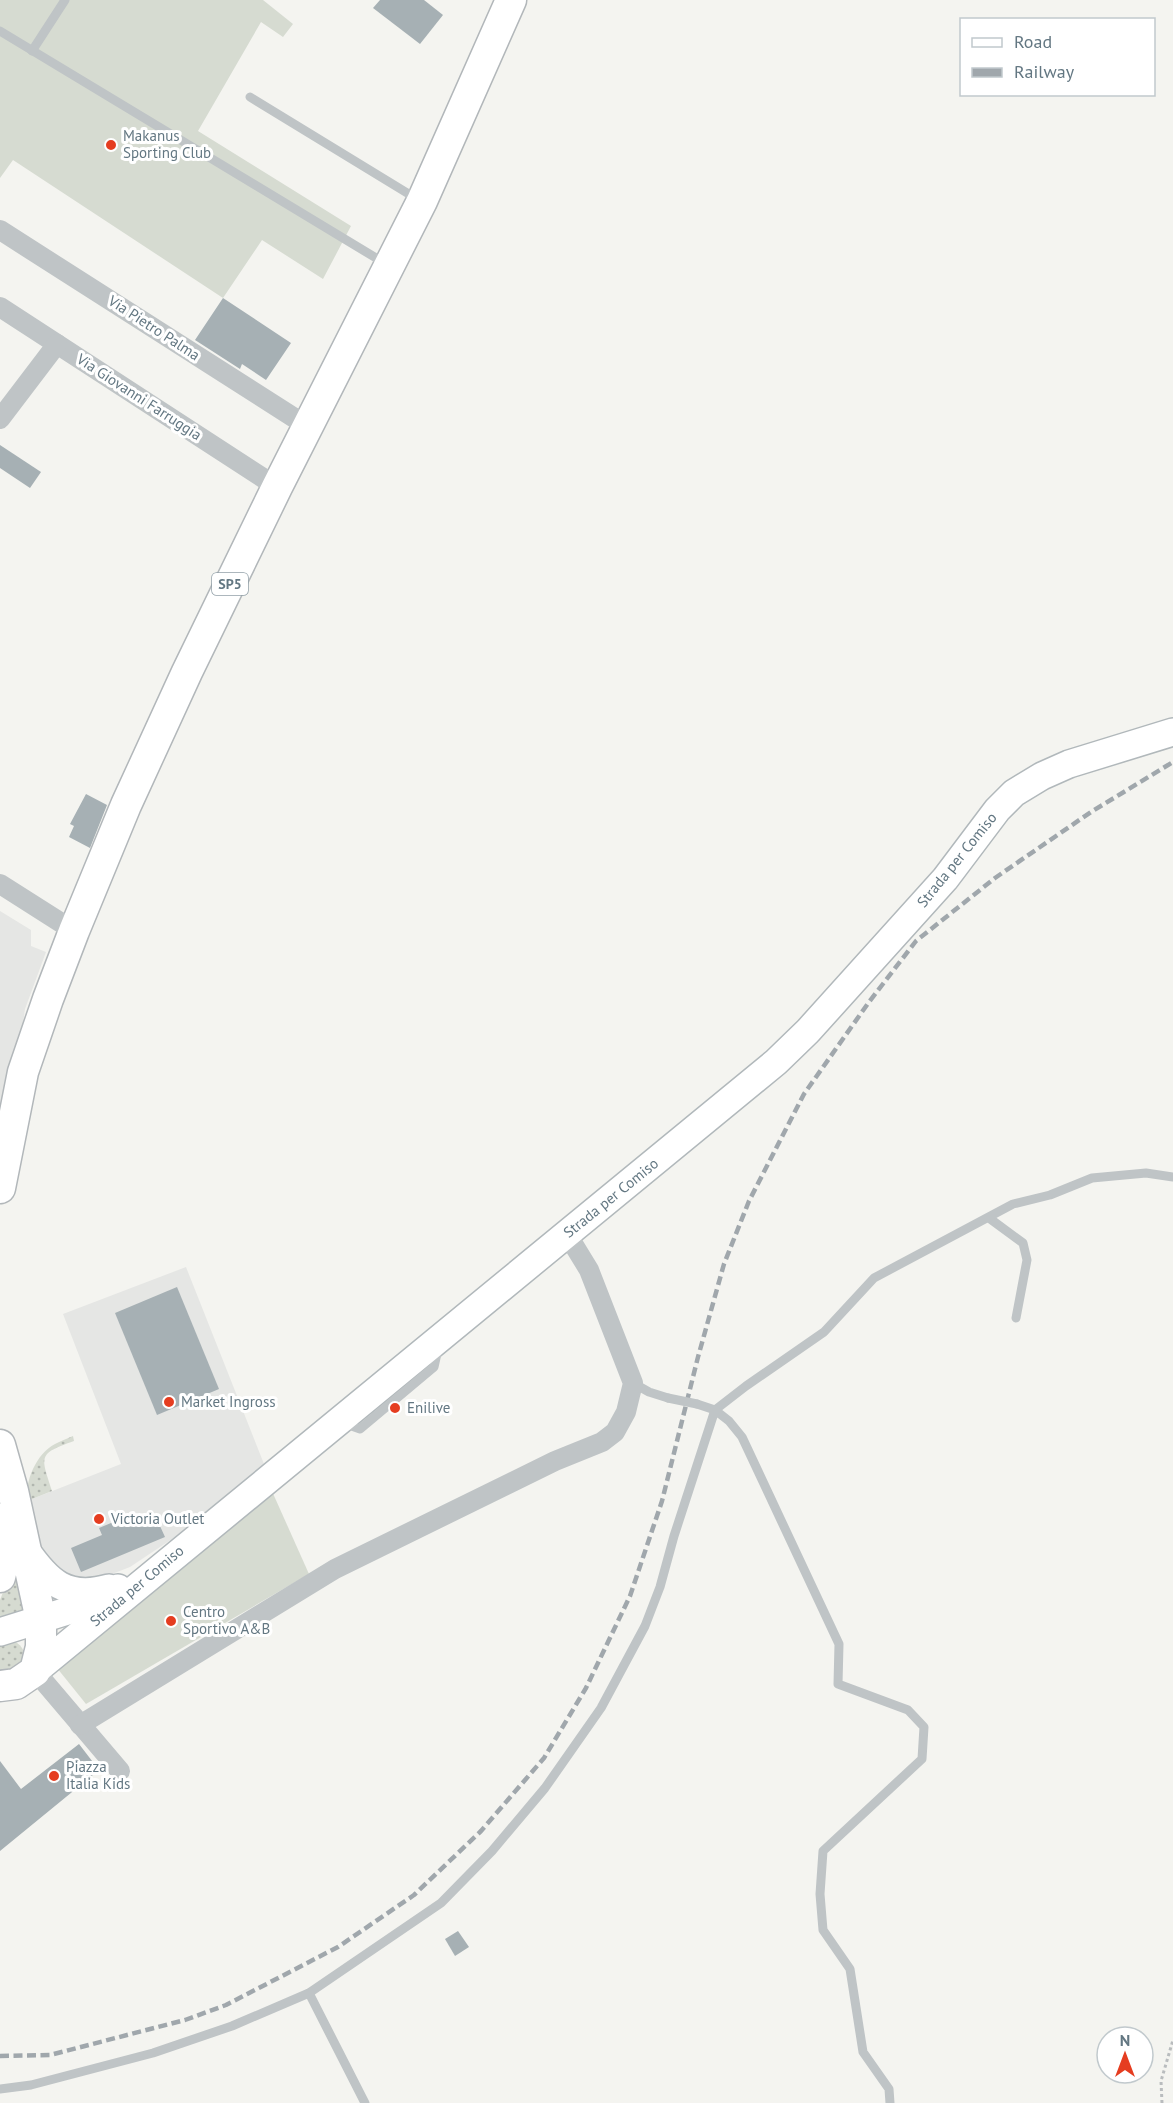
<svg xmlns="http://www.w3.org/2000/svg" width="1173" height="2103" font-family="'PT Sans',sans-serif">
	<defs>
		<pattern id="garden-dots" width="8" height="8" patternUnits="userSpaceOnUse" patternTransform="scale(1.5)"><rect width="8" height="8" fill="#d6dbd1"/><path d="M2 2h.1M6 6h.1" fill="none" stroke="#b1b6af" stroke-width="1.8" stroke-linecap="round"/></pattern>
	</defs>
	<rect width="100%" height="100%" fill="#f4f4f0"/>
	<g fill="#e5e6e4">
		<path d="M0,911L31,930V946L46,952L25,1009L21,1038L0,1125Z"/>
		<path d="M186,1267L264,1464L175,1537L130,1567L99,1579L69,1577L43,1557L27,1501L121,1464L63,1314Z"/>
	</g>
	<g fill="url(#garden-dots)">
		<path d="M73,1436L74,1441C37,1454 41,1456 52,1491L27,1501C25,1481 36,1454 55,1444C60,1441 67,1439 73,1436Z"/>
		<path d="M14,1564L35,1612L0,1624V1600Z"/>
		<path d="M10,1639C21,1644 26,1650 25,1663L0,1676V1641Z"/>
	</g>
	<g fill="#d6dbd1">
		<path d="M0,0H263L293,24L283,37L261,22L198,131L351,226L323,279L262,240L223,298L13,160L0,178Z"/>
		<path d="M271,1489L309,1574L86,1704L57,1668Z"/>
	</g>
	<g fill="#a6b0b4">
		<path d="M380,0H424L443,15L420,44L373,8Z"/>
		<path d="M223,298L291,343L266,380L242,364L240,369L195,340Z"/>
		<path d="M0,445L41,472L30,488L0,468Z"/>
		<path d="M86,794L107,805L90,848L69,837L74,826L70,824Z"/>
		<path d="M177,1287L219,1389L157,1415L115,1313Z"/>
		<path d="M155,1515L165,1537L81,1572L71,1548L102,1535L99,1528L123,1518L127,1526Z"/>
		<path d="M79,1744L99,1770L0,1851V1761L21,1789Z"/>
		<path d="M458,1931L469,1947L455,1956L445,1939Z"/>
	</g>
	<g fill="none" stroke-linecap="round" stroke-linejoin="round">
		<defs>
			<g id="secondary">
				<path d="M26,1550C48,1582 67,1600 109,1588"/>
				<path d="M0,1632L80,1607L118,1588"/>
				<path d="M35,1671L776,1062L808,1031L945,879L997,810L1014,793L1042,776L1069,764L1173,732"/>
			</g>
			<g id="primary">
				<path d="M0,1188L23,1072L48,999L74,931L126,805L187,672L277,487L422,201L511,0"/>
				<path d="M0,1445L13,1491L41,1620V1647L35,1671L16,1684L0,1686"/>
				<path d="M0,1577L8,1545L9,1516"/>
			</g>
		</defs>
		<use href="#secondary" stroke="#b1b8bb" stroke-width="30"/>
		<use href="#primary" stroke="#b2b7ba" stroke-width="33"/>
		<path stroke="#b9bcbe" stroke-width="3" stroke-dasharray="3 3" stroke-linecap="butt" d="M1162,2103L1161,2081L1173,2040"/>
		<g stroke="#bfc4c6" stroke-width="9">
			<path d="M0,31L386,264"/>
			<path d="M32,51L65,0"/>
			<path d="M250,97L417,199"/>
			<path d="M989,1218L1023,1243L1027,1260L1016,1318"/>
			<path d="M633,1383L649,1392L668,1398"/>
			<path d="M697,1404L715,1410L746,1386L824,1332L874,1278L1013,1204L1050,1195L1092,1178L1146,1173L1173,1177"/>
			<path d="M343,1423L360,1429L434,1367L438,1349"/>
			<path d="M309,1993L365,2103"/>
			<path d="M0,2089L31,2085L153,2053L232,2026L309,1993L441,1903L492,1851L545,1788L601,1708L645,1626L660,1587L674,1536L715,1410L729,1421L742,1437L839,1644L838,1684L908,1710L924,1727L922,1759L823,1851L820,1894L823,1930L850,1969L863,2052L889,2089L890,2103"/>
		</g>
		<g stroke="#bfc4c6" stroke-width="20">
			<path d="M0,230L307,426"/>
			<path d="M0,307L277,487"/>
			<path d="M0,419L57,344"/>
			<path d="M0,884L74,931"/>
			<path d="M35,1671L120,1771"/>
			<path d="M80,1725L335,1569L555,1461L602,1442L615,1432L626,1412L633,1383L589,1270L567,1234"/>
		</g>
		<use href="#secondary" stroke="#fff" stroke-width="27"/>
		<use href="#primary" stroke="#fff" stroke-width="30"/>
		<path stroke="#a0a7ac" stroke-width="4.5" stroke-dasharray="9 4.5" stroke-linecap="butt" d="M0,2056L50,2055L185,2020L226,2005L338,1947L414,1895L481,1831L544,1758L586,1688L630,1596L662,1501L698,1357L724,1264L749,1201L804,1094L869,1002L916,941L995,878L1091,812L1173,762"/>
		<path stroke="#bfc4c6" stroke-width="9" d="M668,1398L697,1404"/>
	</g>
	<g fill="#e53d20" stroke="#fff" stroke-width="2">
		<circle cx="111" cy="145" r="6"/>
		<circle cx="169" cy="1402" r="6"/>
		<circle cx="395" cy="1408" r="6"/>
		<circle cx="99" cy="1519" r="6"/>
		<circle cx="171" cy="1621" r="6"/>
		<circle cx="54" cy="1776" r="6"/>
	</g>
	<g text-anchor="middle" stroke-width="6" stroke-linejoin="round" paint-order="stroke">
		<rect fill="#fff" stroke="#92a0a8" stroke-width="1.5" x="212" y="573" width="36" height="22" rx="4.5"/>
		<g font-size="14" font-weight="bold" fill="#637782">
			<text x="230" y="589">SP5</text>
		</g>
		<g font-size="15" fill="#637782" stroke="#fff" text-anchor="start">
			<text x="123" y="141">Makanus<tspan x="123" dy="17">Sporting Club</tspan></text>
			<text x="181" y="1407">Market Ingross</text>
			<text x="407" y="1413">Enilive</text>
			<text x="111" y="1524">Victoria Outlet</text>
			<text x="183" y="1617">Centro<tspan x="183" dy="17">Sportivo A&amp;B</tspan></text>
			<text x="66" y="1772">Piazza<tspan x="66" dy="17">Italia Kids</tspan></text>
		</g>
		<g font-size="15" fill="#637782" stroke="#fff">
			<text transform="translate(154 328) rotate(33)" y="5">Via Pietro Palma</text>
			<text transform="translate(139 397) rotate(33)" y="5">Via Giovanni Farruggia</text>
			<text transform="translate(957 860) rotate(-51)" y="5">Strada per Comiso</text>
			<text transform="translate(611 1198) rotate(-39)" y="5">Strada per Comiso</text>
			<text transform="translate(137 1586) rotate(-40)" y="5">Strada per Comiso</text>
		</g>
	</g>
	<rect x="960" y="18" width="195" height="78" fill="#ffffff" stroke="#c1c9cd" stroke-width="1.5"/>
	<rect x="972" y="38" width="30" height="9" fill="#ffffff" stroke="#c1c9cd" stroke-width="1.5"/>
	<text x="1014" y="48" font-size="18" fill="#637782">Road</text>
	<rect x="972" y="68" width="30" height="9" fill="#a0a7ac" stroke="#c1c9cd" stroke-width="1.5"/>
	<text x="1014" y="78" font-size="18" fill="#637782">Railway</text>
	<g transform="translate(1125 2055)"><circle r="28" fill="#ffffff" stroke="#c1c9cd" stroke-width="1.5"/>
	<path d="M0-4.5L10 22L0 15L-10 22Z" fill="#e53d20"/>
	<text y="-9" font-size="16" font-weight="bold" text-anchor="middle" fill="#637782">N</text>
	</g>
</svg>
